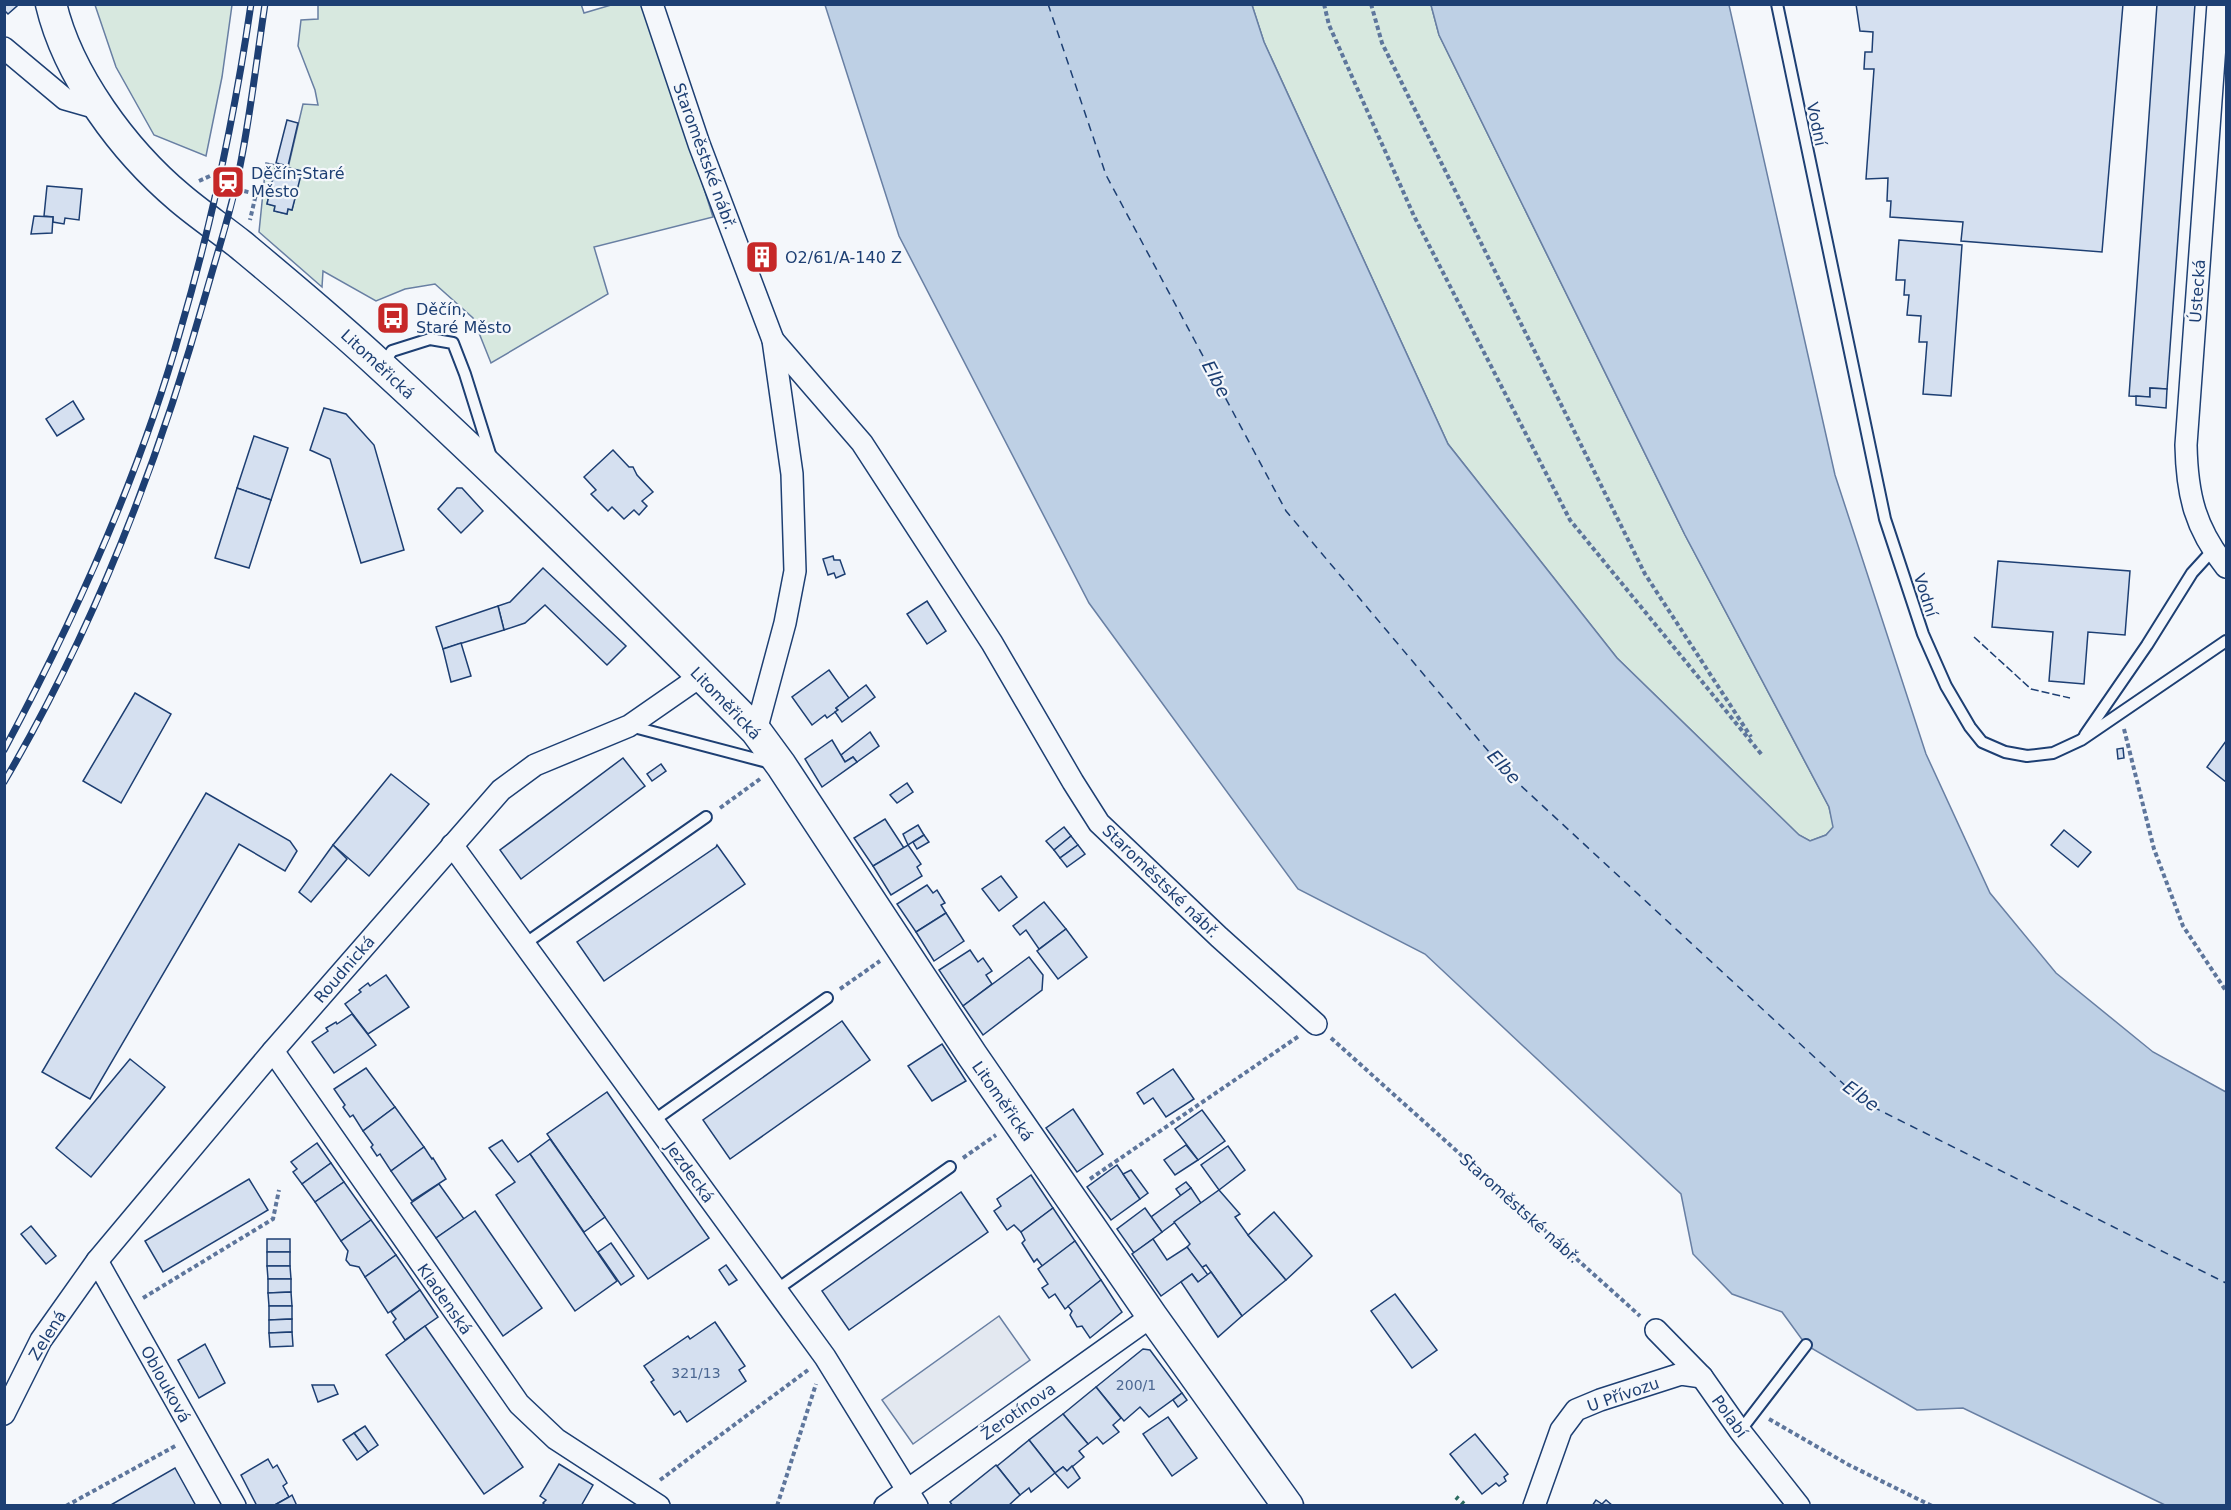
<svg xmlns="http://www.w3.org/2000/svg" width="2231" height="1510" font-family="'DejaVu Sans',sans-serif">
	<rect width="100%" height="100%" fill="#f4f7fb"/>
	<g fill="#d7e8df" stroke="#687fa3" stroke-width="1.5">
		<path d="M318,4H581L584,13L611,5H646L713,217L594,247L608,294L491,363L473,318L435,284L405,289L376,301L323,271L322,287L259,232L266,163L276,165L267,204L275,206L274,211L287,214L288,209L292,210L301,171L288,168L303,104L318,105L315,90L298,46L301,20L318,19Z"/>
		<path d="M95,5H232L222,77L206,156L154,135L116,67Z"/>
		<path d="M1252,5H1431L1439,35L1685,535L1829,807L1834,827L1826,835L1810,841L1799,835L1617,658L1448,444L1264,42Z"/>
	</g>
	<path fill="#e3e8f0" stroke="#687fa3" stroke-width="1.5" d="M999,1316L1030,1360L913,1444L882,1400Z"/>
	<path fill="#bed0e5" stroke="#687fa3" stroke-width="1.5" d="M825,5H1252L1264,42L1448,444L1617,658L1799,835L1810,841L1826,835L1833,827L1829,807L1685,535L1439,35L1431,5H1729L1835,475L1926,754L1990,893L2056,973L2153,1052L2226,1092V1505H2165L1963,1408L1917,1410L1806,1345L1782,1312L1732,1294L1693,1254L1681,1194L1425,954L1298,889L1089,603L899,236Z"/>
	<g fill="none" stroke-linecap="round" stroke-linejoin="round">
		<path stroke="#1d3f73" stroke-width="1.5" stroke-dasharray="8 6" stroke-linecap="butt" d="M1048,4L1106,175L1286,511L1505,771L1863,1102L2226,1283"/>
	</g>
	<g fill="#d5e0f0" stroke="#1d3f73" stroke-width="1.5">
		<path d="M6,4H16L17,6L8,14L4,10Z"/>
		<path d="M1856,4H2123L2102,252L1961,241L1963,222L1890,217L1891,201H1887L1888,178L1866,179L1874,69H1864L1865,52H1872L1873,32L1860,31Z"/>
		<path d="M2157,4H2195L2167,389L2150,388V397L2129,396Z"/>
		<path d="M287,120L298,123L288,166L276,163Z"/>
		<path d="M276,165L302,171L292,210L288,209L287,214L274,211L275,206L267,204Z"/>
		<path d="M47,186L82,189L79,220L65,218L64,224L53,222V217L44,216Z"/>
		<path d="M34,216L53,217L52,233L31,234Z"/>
		<path d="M1899,240L1962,245L1951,396L1923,394L1927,342H1919L1921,316L1907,315L1909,295H1904L1905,280H1896Z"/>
		<path d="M764,243H767L771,261L775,267L773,268L769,266L762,270L757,266L753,253L756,247H763Z"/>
		<path d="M2150,388L2167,389L2166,408L2136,405V396L2150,397Z"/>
		<path d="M73,401L84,419L57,436L46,419Z"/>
		<path d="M324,408L346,414L374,445L404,550L361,563L330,459L310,450Z"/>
		<path d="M254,436L288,448L271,500L237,488Z"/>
		<path d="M613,450L629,467H633L637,475L653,492L642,501L647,506L639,515L634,510L624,519L612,507L608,511L591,494L596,490L584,477Z"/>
		<path d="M237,488L271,500L249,568L215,558Z"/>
		<path d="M457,488H462L483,511L461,533L438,509Z"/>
		<path d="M833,556L834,560H840L845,574L836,578L834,573L828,575L823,559Z"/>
		<path d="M1998,561L2130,571L2125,635L2088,632L2084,684L2049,681L2053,632L1992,627Z"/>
		<path d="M543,568L626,646L607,665L545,605L525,623L504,630L498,606L510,602Z"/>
		<path d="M927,601L946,631L927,644L907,614Z"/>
		<path d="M498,606L504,630L443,649L436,627Z"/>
		<path d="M461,643L471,676L451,682L443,649Z"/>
		<path d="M829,670L849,698L836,708L838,710L827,718L825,715L812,725L792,697Z"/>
		<path d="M866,685L875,697L842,722L835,712L838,710L836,708Z"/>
		<path d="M135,693L171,714L121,803L83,781Z"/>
		<path d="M870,732L879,746L857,762L853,757L845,762L841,755Z"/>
		<path d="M832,740L845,762L853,757L857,762L822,787L805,759Z"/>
		<path d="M2226,741V782L2207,767Z"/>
		<path d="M2123,748L2124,758L2118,759L2117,749Z"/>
		<path d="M623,758L645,786L521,879L500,850Z"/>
		<path d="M661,764L666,771L652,781L647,774Z"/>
		<path d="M391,774L429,804L369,876L333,845Z"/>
		<path d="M907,783L913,792L897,803L890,795Z"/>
		<path d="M206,793L290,841L297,851L285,871L239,844L90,1099L42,1072Z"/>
		<path d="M885,819L904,848L873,866L854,838Z"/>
		<path d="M918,825L924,835L908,845L903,834Z"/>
		<path d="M1064,827L1071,836L1054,850L1046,841Z"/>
		<path d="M2064,830L2091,852L2078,867L2051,845Z"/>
		<path d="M924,835L929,842L917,849L913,842Z"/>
		<path d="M1071,836L1078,845L1060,858L1054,850Z"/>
		<path d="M333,845L347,859L311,902L299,892Z"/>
		<path d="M717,845L745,884L604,981L577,942L716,847Z"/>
		<path d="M908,845L921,864L917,867L922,876L891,895L873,866Z"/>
		<path d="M1078,845L1085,854L1067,867L1060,858Z"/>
		<path d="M1001,876L1017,897L999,911L982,889Z"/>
		<path d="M927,885L933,893L937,890L945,903L941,905L946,913L916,932L897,904Z"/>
		<path d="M1044,902L1066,929L1039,949L1026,930L1020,935L1013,926Z"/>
		<path d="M946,913L964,941L934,961L916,932Z"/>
		<path d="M1066,929L1087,957L1058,979L1037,951Z"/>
		<path d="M970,950L978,962L983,958L992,971L986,975L992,984L963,1006L939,970Z"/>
		<path d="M1029,957L1043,975L1042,990L983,1035L963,1006Z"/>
		<path d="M386,975L409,1007L368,1034L345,1004L361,992L359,990L368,983L370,986Z"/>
		<path d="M352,1014L376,1045L334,1073L312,1042L328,1031L326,1028L336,1022L337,1024Z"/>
		<path d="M842,1021L870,1060L730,1159L703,1120Z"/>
		<path d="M942,1044L966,1081L932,1101L908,1066Z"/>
		<path d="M130,1059L165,1087L91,1177L56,1148Z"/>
		<path d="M366,1068L395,1107L363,1131L353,1115L350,1117L343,1107L345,1105L334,1089Z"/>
		<path d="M1173,1069L1194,1099L1166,1117L1153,1098L1144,1104L1137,1093Z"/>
		<path d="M607,1092L709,1238L648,1279L547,1134Z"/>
		<path d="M395,1107L424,1147L391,1171L380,1154L377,1156L371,1147L373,1145L363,1131Z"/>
		<path d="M1073,1109L1103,1154L1077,1172L1046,1128Z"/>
		<path d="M1202,1110L1225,1141L1198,1160L1175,1129Z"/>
		<path d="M550,1139L605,1217L584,1232L530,1154Z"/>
		<path d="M502,1140L518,1162L530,1154L617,1281L575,1311L496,1195L515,1182L489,1148Z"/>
		<path d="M317,1143L331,1163L302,1184L293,1172L297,1169L291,1162Z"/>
		<path d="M1186,1145L1198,1160L1175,1175L1164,1160Z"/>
		<path d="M1228,1146L1245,1170L1219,1190L1201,1165Z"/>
		<path d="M424,1147L432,1159L433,1158L446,1179L412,1201L391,1171Z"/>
		<path d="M331,1163L344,1182L315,1202L302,1184Z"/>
		<path d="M1117,1165L1140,1199L1111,1220L1087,1187Z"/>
		<path d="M1131,1170L1148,1193L1140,1199L1123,1174Z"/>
		<path d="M1031,1175L1053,1208L1021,1232L1014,1225L1007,1230L994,1211L1001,1206L997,1199Z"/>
		<path d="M249,1179L268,1210L163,1272L145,1241Z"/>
		<path d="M344,1182L371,1220L341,1241L315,1202Z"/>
		<path d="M1186,1182L1191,1188L1181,1196L1176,1189Z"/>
		<path d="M439,1184L464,1219L436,1238L411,1203Z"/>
		<path d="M1191,1188L1201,1203L1162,1232L1151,1217Z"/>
		<path d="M1219,1190L1240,1214L1235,1217L1248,1235L1286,1280L1242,1316L1211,1272L1206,1265L1201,1268L1187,1247L1190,1244L1174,1222Z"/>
		<path d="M961,1192L988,1232L849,1330L822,1291Z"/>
		<path d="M1053,1208L1075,1241L1043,1267L1037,1259L1034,1262L1022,1243L1025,1240L1021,1232Z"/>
		<path d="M1145,1208L1162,1232L1134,1253L1117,1229Z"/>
		<path d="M475,1211L542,1308L503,1336L436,1238Z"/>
		<path d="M1274,1212L1312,1256L1286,1280L1248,1235Z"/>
		<path d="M371,1220L396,1255L365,1277L359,1267L350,1265L346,1260L348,1251L341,1241Z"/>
		<path d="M31,1226L56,1256L46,1264L21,1234Z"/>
		<rect x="267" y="1239" width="23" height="13"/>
		<path d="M1153,1239L1167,1260L1187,1247L1208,1275L1198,1282L1192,1274L1161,1296L1132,1254Z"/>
		<path d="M1075,1241L1101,1280L1065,1309L1055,1294L1049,1298L1042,1288L1048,1284L1038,1269Z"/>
		<path d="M611,1243L634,1276L621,1285L598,1252Z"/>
		<rect x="267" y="1252" width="23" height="14"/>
		<path d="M396,1255L420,1290L388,1313L365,1277Z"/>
		<path d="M726,1265L737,1280L729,1285L719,1270Z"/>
		<path d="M267,1266H290L291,1279H268Z"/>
		<path d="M1211,1272L1242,1316L1218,1337L1181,1282L1192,1274L1198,1282Z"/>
		<path d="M268,1279H291V1292L268,1293Z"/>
		<path d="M1101,1280L1122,1312L1090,1338L1082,1326L1077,1327L1070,1315L1072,1311L1068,1306Z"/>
		<path d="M420,1290L438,1317L405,1340L393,1322L396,1319L391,1312Z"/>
		<path d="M291,1292L292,1306H269L268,1293Z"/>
		<path d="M1395,1294L1437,1350L1412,1368L1371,1311Z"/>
		<path d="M269,1306H292V1319L269,1320Z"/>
		<path d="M292,1319V1332L269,1333V1320Z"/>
		<path d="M715,1322L745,1366L739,1370L746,1381L687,1422L680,1411L674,1415L651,1382L654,1380L644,1366L688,1336L690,1339Z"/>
		<path d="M425,1326L523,1467L484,1494L386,1355Z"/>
		<path d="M292,1332L293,1346L270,1347L269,1333Z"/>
		<path d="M205,1344L225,1383L199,1398L178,1360Z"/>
		<path d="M1143,1349L1150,1350L1182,1393L1149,1417L1140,1407L1124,1421L1096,1387Z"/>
		<path d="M312,1385H334L338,1394L318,1402Z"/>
		<path d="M1096,1387L1121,1418L1113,1425L1119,1432L1103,1444L1097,1437L1088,1444L1063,1414Z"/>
		<path d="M1182,1393L1187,1400L1178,1407L1173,1400Z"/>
		<path d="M1063,1414L1088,1444L1079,1451L1084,1457L1067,1471L1063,1467L1055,1473L1029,1440Z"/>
		<path d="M1168,1417L1197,1458L1172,1476L1143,1434Z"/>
		<path d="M365,1426L378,1445L368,1452L354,1433Z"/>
		<path d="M354,1433L368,1452L357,1460L343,1440Z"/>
		<path d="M1475,1434L1508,1474L1504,1477L1506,1481L1499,1486L1496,1483L1482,1494L1450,1454Z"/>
		<path d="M1029,1440L1055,1473L1031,1492L1029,1488L1020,1495L997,1466Z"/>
		<path d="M268,1459L273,1468L277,1465L287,1483L283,1486L289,1497L273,1506H257L241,1475Z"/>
		<path d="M559,1464L593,1485L581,1506H546L543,1503L546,1500L540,1496Z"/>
		<path d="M996,1465L1020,1495L1008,1506H953L950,1502Z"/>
		<path d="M1072,1466L1080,1478L1068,1488L1055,1473L1063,1467L1067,1471Z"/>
		<path d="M175,1468L196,1506H109Z"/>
		<path d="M292,1495L297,1506H273L289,1497Z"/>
		<path d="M1596,1500L1602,1504L1606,1500L1613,1506H1592Z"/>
	</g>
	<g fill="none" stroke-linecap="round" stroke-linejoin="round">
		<defs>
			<g id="service">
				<path d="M1777,4L1885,519L1923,634L1946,686L1970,727L1982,742L2005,752L2027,756L2053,753L2081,740L2226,641"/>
				<path d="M382,365L392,351L430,339L453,343L465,374L491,457"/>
				<path d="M630,726L771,763"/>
				<path d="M2085,735L2147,645L2192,573L2213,550"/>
				<path d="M523,945L706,817"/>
				<path d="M653,1121L827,998"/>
				<path d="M776,1290L950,1167"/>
				<path d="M1740,1431L1806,1345"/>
			</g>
			<g id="minor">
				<path d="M652,4L699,144L773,340L792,474L795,571L785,623L756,731"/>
				<path d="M2218,4L2186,445C2187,495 2195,528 2226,567"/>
				<path d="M4,48L65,99L100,109"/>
				<path d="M773,340L862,443L992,643L1073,782L1099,823L1219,937L1316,1024"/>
				<path d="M452,845L825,1357L917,1506"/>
				<path d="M273,1051L519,1404L556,1439L659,1506"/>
				<path d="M97,1261L235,1506"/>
				<path d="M1656,1330L1702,1377L1740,1431L1799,1506"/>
				<path d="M4,1414L41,1340L97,1261L273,1051L501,790L535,765L629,726L701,676"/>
				<path d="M885,1506L1152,1316"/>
				<path d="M1534,1506L1561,1430L1576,1410L1600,1400L1681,1374L1702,1377"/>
			</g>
			<path id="secondary" d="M51,4C68,76 124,151 180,198C200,215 221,229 241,245C289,285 336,324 381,366C510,484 634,607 756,731L781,765L972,1055L1152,1316L1288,1506"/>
		</defs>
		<use href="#service" stroke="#1d3f73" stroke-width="14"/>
		<use href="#minor" stroke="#1d3f73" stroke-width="24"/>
		<use href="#secondary" stroke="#1d3f73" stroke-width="33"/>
		<g stroke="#5e769c" stroke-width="4" stroke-dasharray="4.5 3" stroke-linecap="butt">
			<path d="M1324,4L1329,25L1414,216L1570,520L1762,755"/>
			<path d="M1371,4L1382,43L1645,574L1751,737"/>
			<path d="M199,181L210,176"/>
			<path d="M244,191L256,194L250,220"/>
			<path d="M2124,729L2154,849L2183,926L2226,991"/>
			<path d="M720,808L760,779"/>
			<path d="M840,989L880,961"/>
			<path d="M1331,1038L1640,1316"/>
			<path d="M963,1158L996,1135"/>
			<path d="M1090,1179L1299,1036"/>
			<path d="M143,1298L273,1219L279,1190"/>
			<path d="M1769,1419L1849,1465L1932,1506"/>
			<path d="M660,1480L808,1370"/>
			<path d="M66,1506L177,1445"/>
			<path d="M777,1506L816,1384"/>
		</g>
		<use href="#service" stroke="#f4f7fb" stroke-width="10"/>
		<use href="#minor" stroke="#f4f7fb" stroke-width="21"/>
		<use href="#secondary" stroke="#f4f7fb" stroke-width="30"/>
		<defs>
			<g id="rail">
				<path d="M4,750C76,616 140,475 181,328C212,222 235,114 251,4"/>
				<path d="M4,782C94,629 158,464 206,293C218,250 233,206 241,161C251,110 257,57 265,4"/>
			</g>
		</defs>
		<use href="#rail" stroke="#1d3f73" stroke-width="7"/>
		<use href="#rail" stroke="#f4f7fb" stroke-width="4.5" stroke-dasharray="14" stroke-linecap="butt"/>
		<path stroke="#2c6c60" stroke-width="4.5" stroke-dasharray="3 4.5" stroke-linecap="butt" d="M1456,1497L1466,1506"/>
		<path stroke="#1d3f73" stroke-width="1.5" stroke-dasharray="8 3" stroke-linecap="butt" d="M1974,637L2031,689L2070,698"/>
	</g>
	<defs>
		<symbol id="station-square" viewBox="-11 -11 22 22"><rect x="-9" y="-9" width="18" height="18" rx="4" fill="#c62828" stroke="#f4f7fb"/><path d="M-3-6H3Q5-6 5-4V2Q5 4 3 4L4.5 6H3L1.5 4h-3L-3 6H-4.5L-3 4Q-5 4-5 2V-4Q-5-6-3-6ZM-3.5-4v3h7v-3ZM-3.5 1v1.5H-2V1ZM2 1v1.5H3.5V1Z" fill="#fff"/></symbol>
		<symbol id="building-square" viewBox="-11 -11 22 22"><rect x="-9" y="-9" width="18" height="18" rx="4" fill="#c62828" stroke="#f4f7fb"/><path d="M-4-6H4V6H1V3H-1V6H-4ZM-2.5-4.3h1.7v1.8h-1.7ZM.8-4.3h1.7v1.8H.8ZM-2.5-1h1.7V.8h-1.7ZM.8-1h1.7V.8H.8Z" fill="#fff"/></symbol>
		<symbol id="bus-square" viewBox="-11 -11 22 22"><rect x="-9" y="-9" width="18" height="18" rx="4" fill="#c62828" stroke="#f4f7fb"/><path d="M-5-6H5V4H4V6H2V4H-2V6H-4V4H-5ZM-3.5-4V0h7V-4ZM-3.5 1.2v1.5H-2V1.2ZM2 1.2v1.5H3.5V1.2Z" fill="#fff"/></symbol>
	</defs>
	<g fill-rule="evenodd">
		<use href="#station-square" x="209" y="163" width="38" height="38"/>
		<use href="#building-square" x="743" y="238" width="38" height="38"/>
		<use href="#bus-square" x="374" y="299" width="38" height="38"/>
	</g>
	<g text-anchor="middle" stroke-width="4.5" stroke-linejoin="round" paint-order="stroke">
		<g font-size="14" fill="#4b6792">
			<text x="696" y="1378">321/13</text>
			<text x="1136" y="1390">200/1</text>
		</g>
		<g font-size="16" fill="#1d3f73" stroke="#f4f7fb">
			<text transform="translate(1817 124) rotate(78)" y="6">Vodní</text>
			<text transform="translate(705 156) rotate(70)" y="6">Staroměstské nábř.</text>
			<text transform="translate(2197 291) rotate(-86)" y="6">Ústecká</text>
			<text transform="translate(378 364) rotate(43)" y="6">Litoměřická</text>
			<text transform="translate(1926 595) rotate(72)" y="6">Vodní</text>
			<text transform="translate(726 703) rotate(46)" y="6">Litoměřická</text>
			<text transform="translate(1161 881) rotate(44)" y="6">Staroměstské nábř.</text>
			<text transform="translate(344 969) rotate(-49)" y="6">Roudnická</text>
			<text transform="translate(1003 1101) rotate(55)" y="6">Litoměřická</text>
			<text transform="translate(690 1172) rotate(54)" y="6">Jezdecká</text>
			<text transform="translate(1520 1208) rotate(42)" y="6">Staroměstské nábř.</text>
			<text transform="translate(445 1299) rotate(55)" y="6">Kladenská</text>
			<text transform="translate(47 1335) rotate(-58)" y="6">Zelená</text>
			<text transform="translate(166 1384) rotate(61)" y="6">Oblouková</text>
			<text transform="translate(1623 1394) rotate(-19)" y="6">U Přívozu</text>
			<text transform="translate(1018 1411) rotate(-35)" y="6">Žerotínova</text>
			<text transform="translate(1730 1416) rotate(54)" y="6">Polabí</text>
		</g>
		<g font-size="16" fill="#1d3f73" stroke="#f4f7fb" text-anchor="start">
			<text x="251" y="179">Děčín-Staré<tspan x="251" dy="18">Město</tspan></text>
			<text x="785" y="263">O2/61/A-140 Z</text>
			<text x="416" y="315">Děčín,<tspan x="416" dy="18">Staré Město</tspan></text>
		</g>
		<g font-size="18" font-style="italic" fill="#1d3f73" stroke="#f4f7fb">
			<text transform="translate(1216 379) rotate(62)" y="6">Elbe</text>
			<text transform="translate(1504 767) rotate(47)" y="6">Elbe</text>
			<text transform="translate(1861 1096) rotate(36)" y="6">Elbe</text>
		</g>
	</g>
	<rect width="2231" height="1510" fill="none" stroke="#1d3f73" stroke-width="12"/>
</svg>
